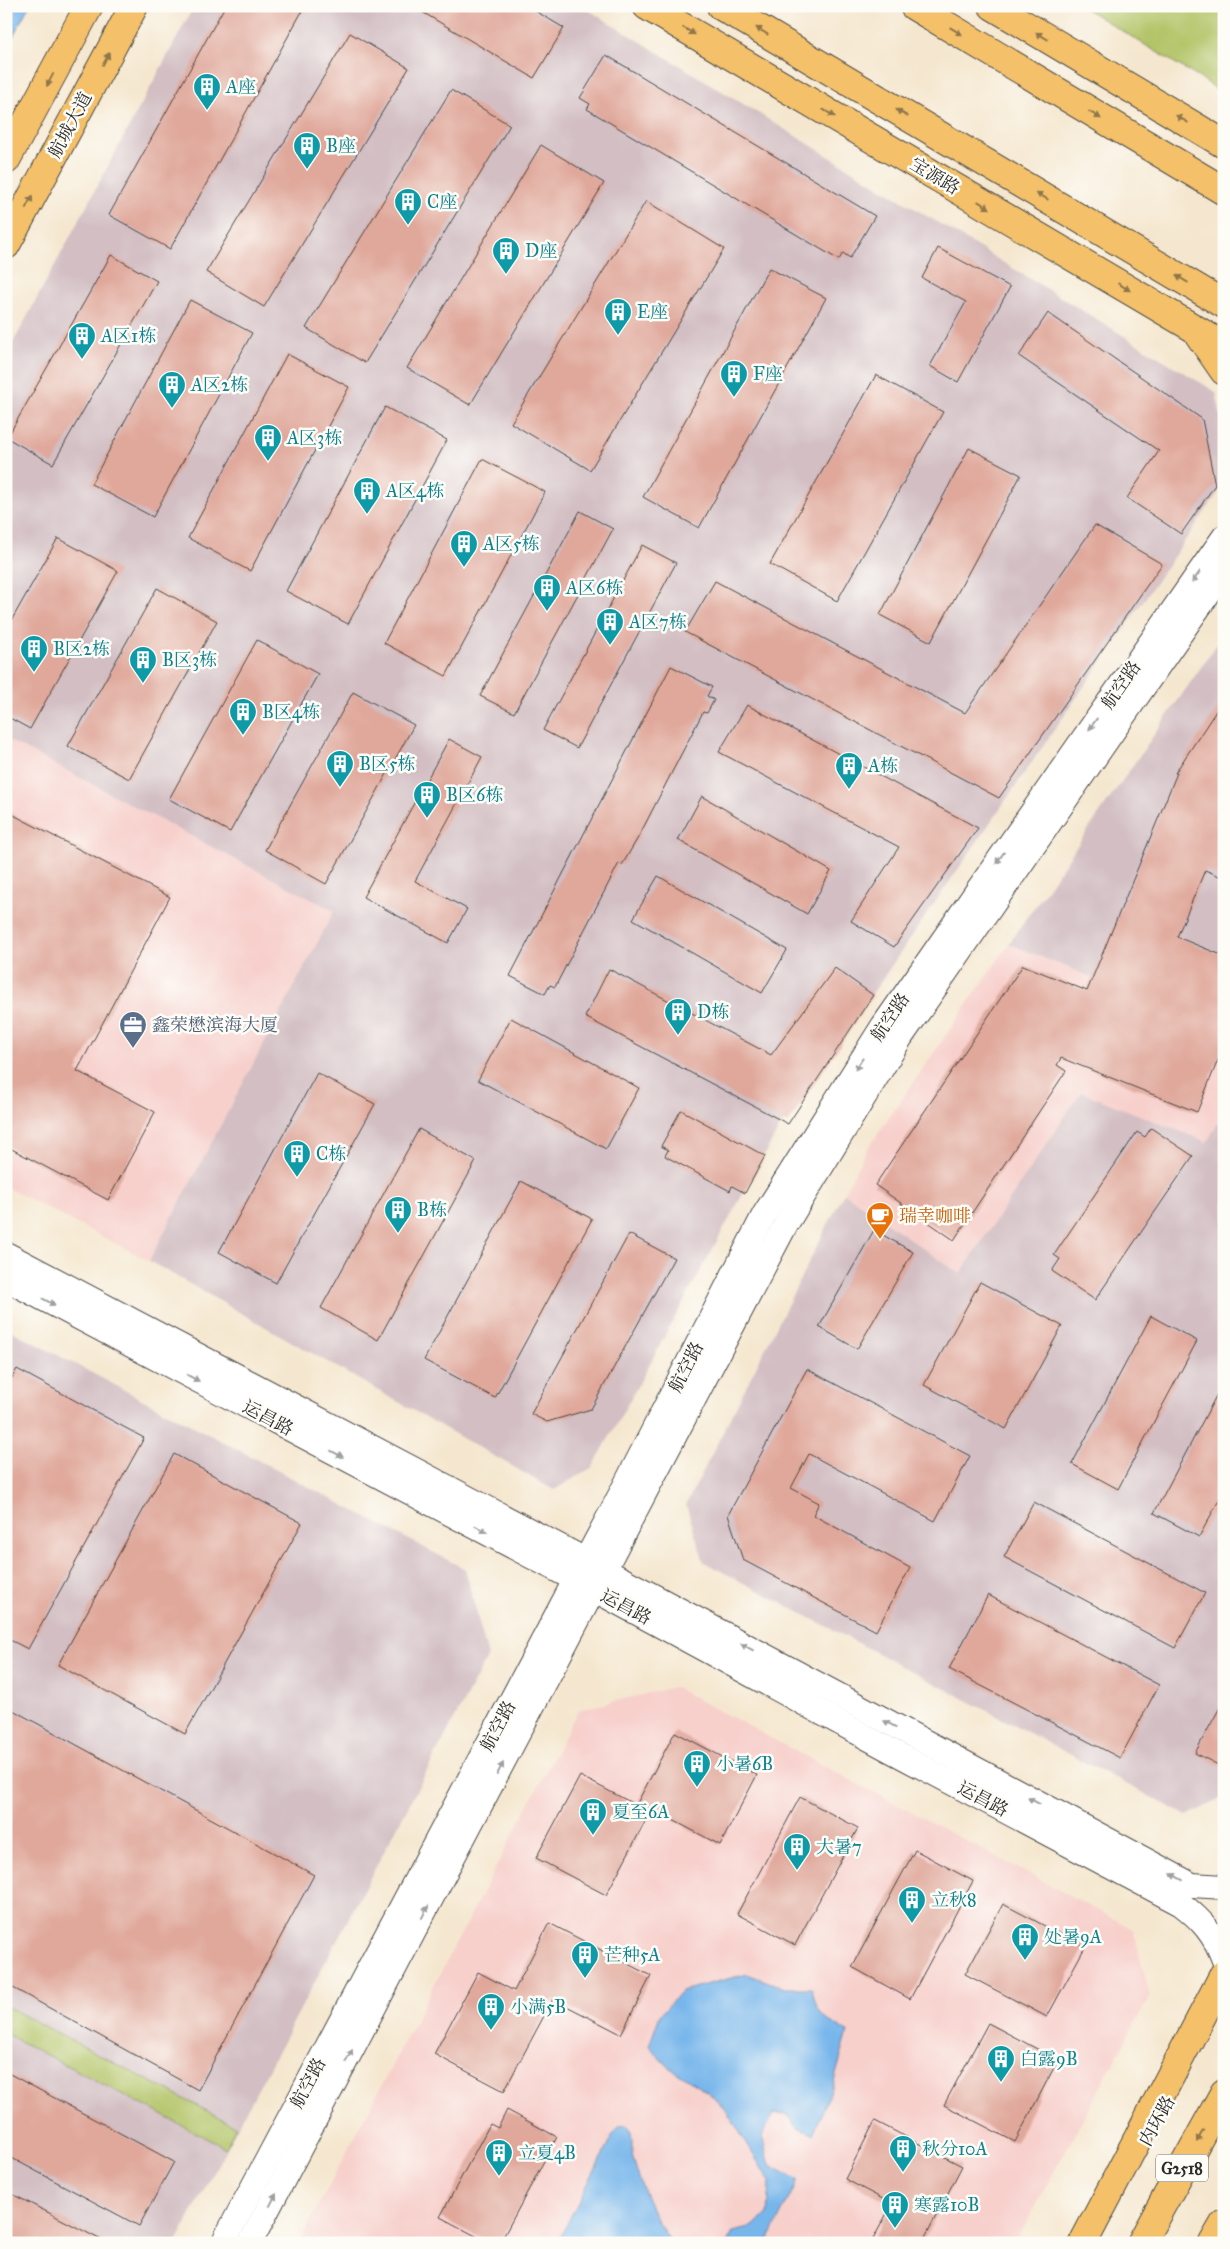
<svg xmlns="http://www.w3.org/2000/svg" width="1230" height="2249" font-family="'IM FELL Great Primer','Noto Serif SC',serif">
	<rect width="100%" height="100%" fill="#fdfcf7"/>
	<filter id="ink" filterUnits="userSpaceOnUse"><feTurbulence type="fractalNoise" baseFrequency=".02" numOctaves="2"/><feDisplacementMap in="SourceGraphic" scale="10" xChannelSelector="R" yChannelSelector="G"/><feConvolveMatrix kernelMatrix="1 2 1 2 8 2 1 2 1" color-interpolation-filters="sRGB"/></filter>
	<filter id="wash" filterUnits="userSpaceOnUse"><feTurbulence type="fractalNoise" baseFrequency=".0096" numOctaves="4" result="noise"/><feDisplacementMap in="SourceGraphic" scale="20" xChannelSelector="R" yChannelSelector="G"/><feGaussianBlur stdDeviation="1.12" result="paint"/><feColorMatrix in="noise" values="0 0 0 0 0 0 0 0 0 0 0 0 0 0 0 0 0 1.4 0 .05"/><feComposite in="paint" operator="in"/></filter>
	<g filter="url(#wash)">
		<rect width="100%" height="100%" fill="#f5e7cf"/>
		<g fill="#f7d0cc">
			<path d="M6,739L334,911L149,1261L6,1187Z"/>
			<path d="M1009,944L1224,1031V1113L1208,1143L1081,1092L960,1274L844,1193L864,1154Z"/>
			<path d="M674,1687L1133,1929L1150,1996L1015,2243H299L578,1710Z"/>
		</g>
		<g fill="#d2bec3">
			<path d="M194,6H582L1216,392L1224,430V484L778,1130L593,1467L554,1490L149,1261L334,911L6,739V356Z"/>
			<path d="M1224,634V1031L1009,944Z"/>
			<path d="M1081,1092L1207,1142L1224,1113V1797L1187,1816L704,1562L686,1505L844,1193L960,1274Z"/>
			<path d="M6,1328L465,1569L488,1656L176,2243H6Z"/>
		</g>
		<g fill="#b2c467" stroke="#6e7849">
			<path d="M1081,6H1224V96L1211,85Z"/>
			<path d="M6,2006L236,2126L226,2148L6,2034Z"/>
		</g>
		<g fill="#77b6eb" stroke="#51708b">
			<path d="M6,6H29L6,49Z"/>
			<path d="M747,1974L785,1988H812C817,2016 824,2019 848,2032L833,2085L813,2134L798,2128L788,2115L774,2114L762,2136L770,2165L798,2180L767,2243H728L733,2232L750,2228L768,2215L770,2182L728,2113L709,2093L668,2066L649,2046L660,2015L681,1991Z"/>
			<path d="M627,2125C635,2134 630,2147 633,2158C641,2188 653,2219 672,2243H557L613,2135L620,2126Z"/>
		</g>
		<g id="blocks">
			<g fill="#e0a89b">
				<path d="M225,6H305L170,249L109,215Z"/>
				<path d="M412,6H527L564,28L534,78Z"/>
				<path d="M350,33L409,68L264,307L206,272Z"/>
				<path d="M606,55L875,216L850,258L843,253L839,260L587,109L590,104L580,98Z"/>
				<path d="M451,90L510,125L365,363L306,328Z"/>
				<path d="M541,145L604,183L470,405L407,368Z"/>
				<path d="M646,201L724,249L590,470L511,423Z"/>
				<path d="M938,248L1010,287L958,382L930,366L966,302L922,278Z"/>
				<path d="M111,255L157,281L53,464L7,438Z"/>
				<path d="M769,268L826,298L699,528L643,497Z"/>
				<path d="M190,300L252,333L153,517L91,484Z"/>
				<path d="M1048,313L1202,419L1215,485L1181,534L1127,498L1159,451L1019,356Z"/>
				<path d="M287,354L349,387L250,571L188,538Z"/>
				<path d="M876,375L943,412L837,601L770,564Z"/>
				<path d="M385,407L447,440L348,624L286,591Z"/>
				<path d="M969,448L1021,475L931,642L880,615Z"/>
				<path d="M482,459L545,492L446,676L384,643Z"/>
				<path d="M580,511L613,529L514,713L480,696Z"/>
				<path d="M1095,525L1162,564L999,798L685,632L715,581L965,713Z"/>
				<path d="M58,538L118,571L30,729L6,716V630Z"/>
				<path d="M642,545L676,563L577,748L543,730Z"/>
				<path d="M157,588L217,621L129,779L68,746Z"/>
				<path d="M257,640L318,674L230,832L169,799Z"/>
				<path d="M671,666L712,687L707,696L714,700L707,713L703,712L639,836L622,865L619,863L555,987L550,985L545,994L510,976Z"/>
				<path d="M353,692L414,725L326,884L265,850Z"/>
				<path d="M1224,699V878L1205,870L1177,937L1224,956V1045L1197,1112L1061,1058L1057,1065L1066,1071L954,1240L875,1185L1023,965L1087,991L1177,773H1175Z"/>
				<path d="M747,705L978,828L894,947L851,921L899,847L719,752Z"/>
				<path d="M449,739L482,757L415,881L467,909L448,943L363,897Z"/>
				<path d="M702,796L831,871L807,914L678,840Z"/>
				<path d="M6,811L170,897L77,1071L155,1112L108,1200L6,1146Z"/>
				<path d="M658,876L787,950L762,993L633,919Z"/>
				<path d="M835,968L873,995L788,1124L585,1017L609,969L771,1055Z"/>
				<path d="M511,1018L639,1088L606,1149L478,1080Z"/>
				<path d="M317,1073L375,1104L276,1283L219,1252Z"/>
				<path d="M681,1110L765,1156L745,1193L732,1186L730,1191L665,1156L668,1150L661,1146Z"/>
				<path d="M1151,1128L1193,1156L1095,1300L1052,1271L1060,1259L1054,1255L1137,1132L1145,1137Z"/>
				<path d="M419,1129L476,1161L378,1340L321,1308Z"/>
				<path d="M521,1181L592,1219L495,1398L424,1360Z"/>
				<path d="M874,1230L913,1252L857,1349L819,1327Z"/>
				<path d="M629,1234L674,1258L591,1409L547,1422L531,1414Z"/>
				<path d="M980,1282L1062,1326L1006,1429L924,1385Z"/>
				<path d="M1151,1316L1197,1341L1118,1489L1072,1464Z"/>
				<path d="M17,1369L144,1438L28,1649L6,1638V1388Z"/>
				<path d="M807,1369L970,1456L935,1521L809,1454L791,1488L819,1503L813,1515L910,1568L876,1631L743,1560L728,1515Z"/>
				<path d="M1224,1381V1491L1199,1537L1154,1513Z"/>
				<path d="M174,1454L302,1523L185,1734L58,1665Z"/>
				<path d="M1034,1502L1205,1593L1175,1648L1004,1557Z"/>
				<path d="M988,1595L1159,1685L1120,1758L949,1669Z"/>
				<path d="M1224,1700V1768L1195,1753Z"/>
				<path d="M11,1709L314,1875L198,2090L6,1984V1718Z"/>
				<path d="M675,1732L757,1775L720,1845L652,1809L606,1895L536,1858L580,1776L636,1805Z"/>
				<path d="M800,1797L858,1828L795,1945L737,1914Z"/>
				<path d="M915,1850L973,1881L910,1999L852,1967Z"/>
				<path d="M1003,1904L1085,1947L1047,2017L965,1974Z"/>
				<path d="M549,1923L651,1976L621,2034L553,1999L504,2091L434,2054L478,1972L514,1991Z"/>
				<path d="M988,2023L1058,2060L1015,2142L944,2105Z"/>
				<path d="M6,2072L174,2162L139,2226L6,2155Z"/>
				<path d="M507,2110L557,2137L500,2243H489L440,2217L490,2124L498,2128Z"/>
				<path d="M875,2121L962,2166L922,2243H871L892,2204L845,2179Z"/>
				<path d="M6,2191L55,2216L107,2243H6Z"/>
			</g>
		</g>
	</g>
	<g filter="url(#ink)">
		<use href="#blocks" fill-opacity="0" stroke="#494744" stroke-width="1"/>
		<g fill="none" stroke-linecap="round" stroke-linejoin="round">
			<defs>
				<g id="minor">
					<path d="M6,1254L646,1592L1192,1885L1224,1887"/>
					<path d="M6,1279L595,1590L890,1750L1181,1904C1202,1920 1215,1935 1224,1960"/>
					<path d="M223,2243L614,1507L764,1215L883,1026L1224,537"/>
					<path d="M250,2243L785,1226L901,1037L1224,571"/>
				</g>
				<g id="major">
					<path d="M647,6L1224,346"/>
					<path d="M721,6L1224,304"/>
					<path d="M6,160L89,6"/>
					<path d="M6,245L134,6"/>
					<path d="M1199,335L1224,371"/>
				</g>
				<g id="highway">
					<path d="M914,6L1224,191"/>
					<path d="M993,6L1224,144"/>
					<path d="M1083,2243L1224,1974"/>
					<path d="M1141,2243L1224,2093"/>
					<path d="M1213,2243L1224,2224"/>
				</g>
			</defs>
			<use href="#minor" stroke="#494744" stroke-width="26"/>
			<use href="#major" stroke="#494744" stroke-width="30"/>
			<use href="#highway" stroke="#494744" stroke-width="30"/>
			<use href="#minor" stroke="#fff" stroke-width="24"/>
			<use href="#major" stroke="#f4c16b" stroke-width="28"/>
			<use href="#highway" stroke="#f4c16b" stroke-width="28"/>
		</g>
		<defs><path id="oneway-solid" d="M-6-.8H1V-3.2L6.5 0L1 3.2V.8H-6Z" transform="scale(1.25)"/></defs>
		<g fill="#90764b">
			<use href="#oneway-solid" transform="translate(689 31) rotate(31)"/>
			<use href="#oneway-solid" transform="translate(762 31) rotate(-149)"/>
			<use href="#oneway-solid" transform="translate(956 31) rotate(31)"/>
			<use href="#oneway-solid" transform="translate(1042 36) rotate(-149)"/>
			<use href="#oneway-solid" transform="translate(106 59) rotate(-62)"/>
			<use href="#oneway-solid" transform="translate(50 80) rotate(118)"/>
			<use href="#oneway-solid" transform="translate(829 113) rotate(31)"/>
			<use href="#oneway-solid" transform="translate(902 113) rotate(-149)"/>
			<use href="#oneway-solid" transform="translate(1095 115) rotate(31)"/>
			<use href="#oneway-solid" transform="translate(1182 119) rotate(-149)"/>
			<use href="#oneway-solid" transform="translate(1042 196) rotate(-149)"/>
			<use href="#oneway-solid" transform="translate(29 202) rotate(-62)"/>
			<use href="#oneway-solid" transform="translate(984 205) rotate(31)"/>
			<use href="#oneway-solid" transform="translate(1182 279) rotate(-149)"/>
			<use href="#oneway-solid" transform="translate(1124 287) rotate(31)"/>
			<use href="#oneway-solid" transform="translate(1200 2136) rotate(119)"/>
		</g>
		<g fill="#a0a0a0">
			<use href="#oneway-solid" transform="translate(1196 577) rotate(125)"/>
			<use href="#oneway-solid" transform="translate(1093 724) rotate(125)"/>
			<use href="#oneway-solid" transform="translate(1000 858) rotate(125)"/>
			<use href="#oneway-solid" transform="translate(859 1064) rotate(123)"/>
			<use href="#oneway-solid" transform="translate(49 1302) rotate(28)"/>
			<use href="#oneway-solid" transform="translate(193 1378) rotate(28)"/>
			<use href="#oneway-solid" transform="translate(337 1454) rotate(28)"/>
			<use href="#oneway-solid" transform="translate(481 1529) rotate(28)"/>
			<use href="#oneway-solid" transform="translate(747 1647) rotate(-152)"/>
			<use href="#oneway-solid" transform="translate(890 1724) rotate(-152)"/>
			<use href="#oneway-solid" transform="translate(500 1769) rotate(-62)"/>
			<use href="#oneway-solid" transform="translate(1034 1801) rotate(-152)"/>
			<use href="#oneway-solid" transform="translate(1177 1877) rotate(-152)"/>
			<use href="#oneway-solid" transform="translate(425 1912) rotate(-62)"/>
			<use href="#oneway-solid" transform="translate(349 2056) rotate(-62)"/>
			<use href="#oneway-solid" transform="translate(273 2200) rotate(-62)"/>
		</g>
	</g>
	<defs>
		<symbol id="building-pin" viewBox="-11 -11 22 30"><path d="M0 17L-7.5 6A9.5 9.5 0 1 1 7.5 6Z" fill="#0f9aa8" stroke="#fdfcf7"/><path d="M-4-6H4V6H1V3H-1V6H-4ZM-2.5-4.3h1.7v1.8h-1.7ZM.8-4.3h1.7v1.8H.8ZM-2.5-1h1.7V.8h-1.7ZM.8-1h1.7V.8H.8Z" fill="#fff"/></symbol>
		<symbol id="office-pin" viewBox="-11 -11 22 30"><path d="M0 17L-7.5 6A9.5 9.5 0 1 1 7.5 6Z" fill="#5c6f8a" stroke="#fdfcf7"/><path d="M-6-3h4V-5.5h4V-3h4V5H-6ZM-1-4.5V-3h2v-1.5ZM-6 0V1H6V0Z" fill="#fff"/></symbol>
		<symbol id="cafe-pin" viewBox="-11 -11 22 30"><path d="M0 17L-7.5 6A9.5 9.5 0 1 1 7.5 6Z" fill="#e8710a" stroke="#fdfcf7"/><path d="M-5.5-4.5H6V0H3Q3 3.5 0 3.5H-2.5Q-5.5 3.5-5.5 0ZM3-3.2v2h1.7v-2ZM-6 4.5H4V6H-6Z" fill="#fff"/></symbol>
	</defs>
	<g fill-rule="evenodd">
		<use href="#building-pin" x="191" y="71" width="32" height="43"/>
		<use href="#building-pin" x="291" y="130" width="32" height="43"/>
		<use href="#building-pin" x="392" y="186" width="32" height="43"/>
		<use href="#building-pin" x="490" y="235" width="32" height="43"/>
		<use href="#building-pin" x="602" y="296" width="32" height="43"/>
		<use href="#building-pin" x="66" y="320" width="32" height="43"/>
		<use href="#building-pin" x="718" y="358" width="32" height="43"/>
		<use href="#building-pin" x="156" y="369" width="32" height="43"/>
		<use href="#building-pin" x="252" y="422" width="32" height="43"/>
		<use href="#building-pin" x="351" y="475" width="32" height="43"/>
		<use href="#building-pin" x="448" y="528" width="32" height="43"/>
		<use href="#building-pin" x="531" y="572" width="32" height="43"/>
		<use href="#building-pin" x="594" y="606" width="32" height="43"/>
		<use href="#building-pin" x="18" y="633" width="32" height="43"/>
		<use href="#building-pin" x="127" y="644" width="32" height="43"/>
		<use href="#building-pin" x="227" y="696" width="32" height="43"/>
		<use href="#building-pin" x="324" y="748" width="32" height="43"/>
		<use href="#building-pin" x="833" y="750" width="32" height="43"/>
		<use href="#building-pin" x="411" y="779" width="32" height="43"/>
		<use href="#building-pin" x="662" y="996" width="32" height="43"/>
		<use href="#office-pin" x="117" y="1009" width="32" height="43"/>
		<use href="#building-pin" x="281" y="1138" width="32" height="43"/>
		<use href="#building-pin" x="382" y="1194" width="32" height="43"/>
		<use href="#cafe-pin" x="864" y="1200" width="32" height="43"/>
		<use href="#building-pin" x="681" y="1748" width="32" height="43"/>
		<use href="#building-pin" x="577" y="1796" width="32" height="43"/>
		<use href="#building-pin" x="781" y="1831" width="32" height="43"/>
		<use href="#building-pin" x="896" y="1884" width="32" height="43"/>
		<use href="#building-pin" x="1009" y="1921" width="32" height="43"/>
		<use href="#building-pin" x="569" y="1939" width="32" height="43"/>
		<use href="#building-pin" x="475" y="1991" width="32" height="43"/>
		<use href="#building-pin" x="985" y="2043" width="32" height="43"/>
		<use href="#building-pin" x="887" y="2133" width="32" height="43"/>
		<use href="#building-pin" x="483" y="2137" width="32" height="43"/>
		<use href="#building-pin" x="879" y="2189" width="32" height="43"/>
	</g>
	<g text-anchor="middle" stroke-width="5" stroke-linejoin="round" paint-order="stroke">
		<rect fill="#fdfcf7" stroke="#6a6a68" stroke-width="1" x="1156" y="2154.5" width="52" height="27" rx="4"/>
		<g font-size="16" font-weight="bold" fill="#2b2b2b">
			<text x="1182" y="2174">G2518</text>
		</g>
		<g font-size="18" fill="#0d838f" stroke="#fdfcf7" text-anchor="start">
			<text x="226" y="93">A座</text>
			<text x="326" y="152">B座</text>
			<text x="427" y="208">C座</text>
			<text x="525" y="257">D座</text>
			<text x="637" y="318">E座</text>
			<text x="101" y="342">A区1栋</text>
			<text x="753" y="380">F座</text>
			<text x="191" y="391">A区2栋</text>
			<text x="287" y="444">A区3栋</text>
			<text x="386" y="497">A区4栋</text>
			<text x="483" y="550">A区5栋</text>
			<text x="566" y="594">A区6栋</text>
			<text x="629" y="628">A区7栋</text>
			<text x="53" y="655">B区2栋</text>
			<text x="162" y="666">B区3栋</text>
			<text x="262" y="718">B区4栋</text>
			<text x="359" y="770">B区5栋</text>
			<text x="868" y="772">A栋</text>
			<text x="446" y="801">B区6栋</text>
			<text x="697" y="1018">D栋</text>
			<text x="316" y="1160">C栋</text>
			<text x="417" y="1216">B栋</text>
			<text x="716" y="1770">小暑6B</text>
			<text x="612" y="1818">夏至6A</text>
			<text x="816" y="1853">大暑7</text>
			<text x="931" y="1906">立秋8</text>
			<text x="1044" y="1943">处暑9A</text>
			<text x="604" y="1961">芒种5A</text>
			<text x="510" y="2013">小满5B</text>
			<text x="1020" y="2065">白露9B</text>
			<text x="922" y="2155">秋分10A</text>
			<text x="518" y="2159">立夏4B</text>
			<text x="914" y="2211">寒露10B</text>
		</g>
		<g font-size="18" fill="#2b2b2b" stroke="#fdfcf7">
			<text transform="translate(70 125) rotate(-62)" y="6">航城大道</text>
			<text transform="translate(935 176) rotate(31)" y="6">宝源路</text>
			<text transform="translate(1121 685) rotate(-55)" y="6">航空路</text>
			<text transform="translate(890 1017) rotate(-56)" y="6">航空路</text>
			<text transform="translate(686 1367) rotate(-63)" y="6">航空路</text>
			<text transform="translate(268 1418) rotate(28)" y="6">运昌路</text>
			<text transform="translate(626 1607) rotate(28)" y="6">运昌路</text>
			<text transform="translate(498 1726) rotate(-62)" y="6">航空路</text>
			<text transform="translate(983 1799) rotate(28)" y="6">运昌路</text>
			<text transform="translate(308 2083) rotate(-62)" y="6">航空路</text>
			<text transform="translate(1157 2121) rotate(-61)" y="6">内环路</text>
		</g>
		<g font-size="18" fill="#4e5e75" stroke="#fdfcf7" text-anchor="start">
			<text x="152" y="1031">鑫荣懋滨海大厦</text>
		</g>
		<g font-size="18" fill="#c56008" stroke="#fdfcf7" text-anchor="start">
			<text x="899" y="1222">瑞幸咖啡</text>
		</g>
	</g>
	<rect width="1230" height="2249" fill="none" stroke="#fdfcf7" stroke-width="25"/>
</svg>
